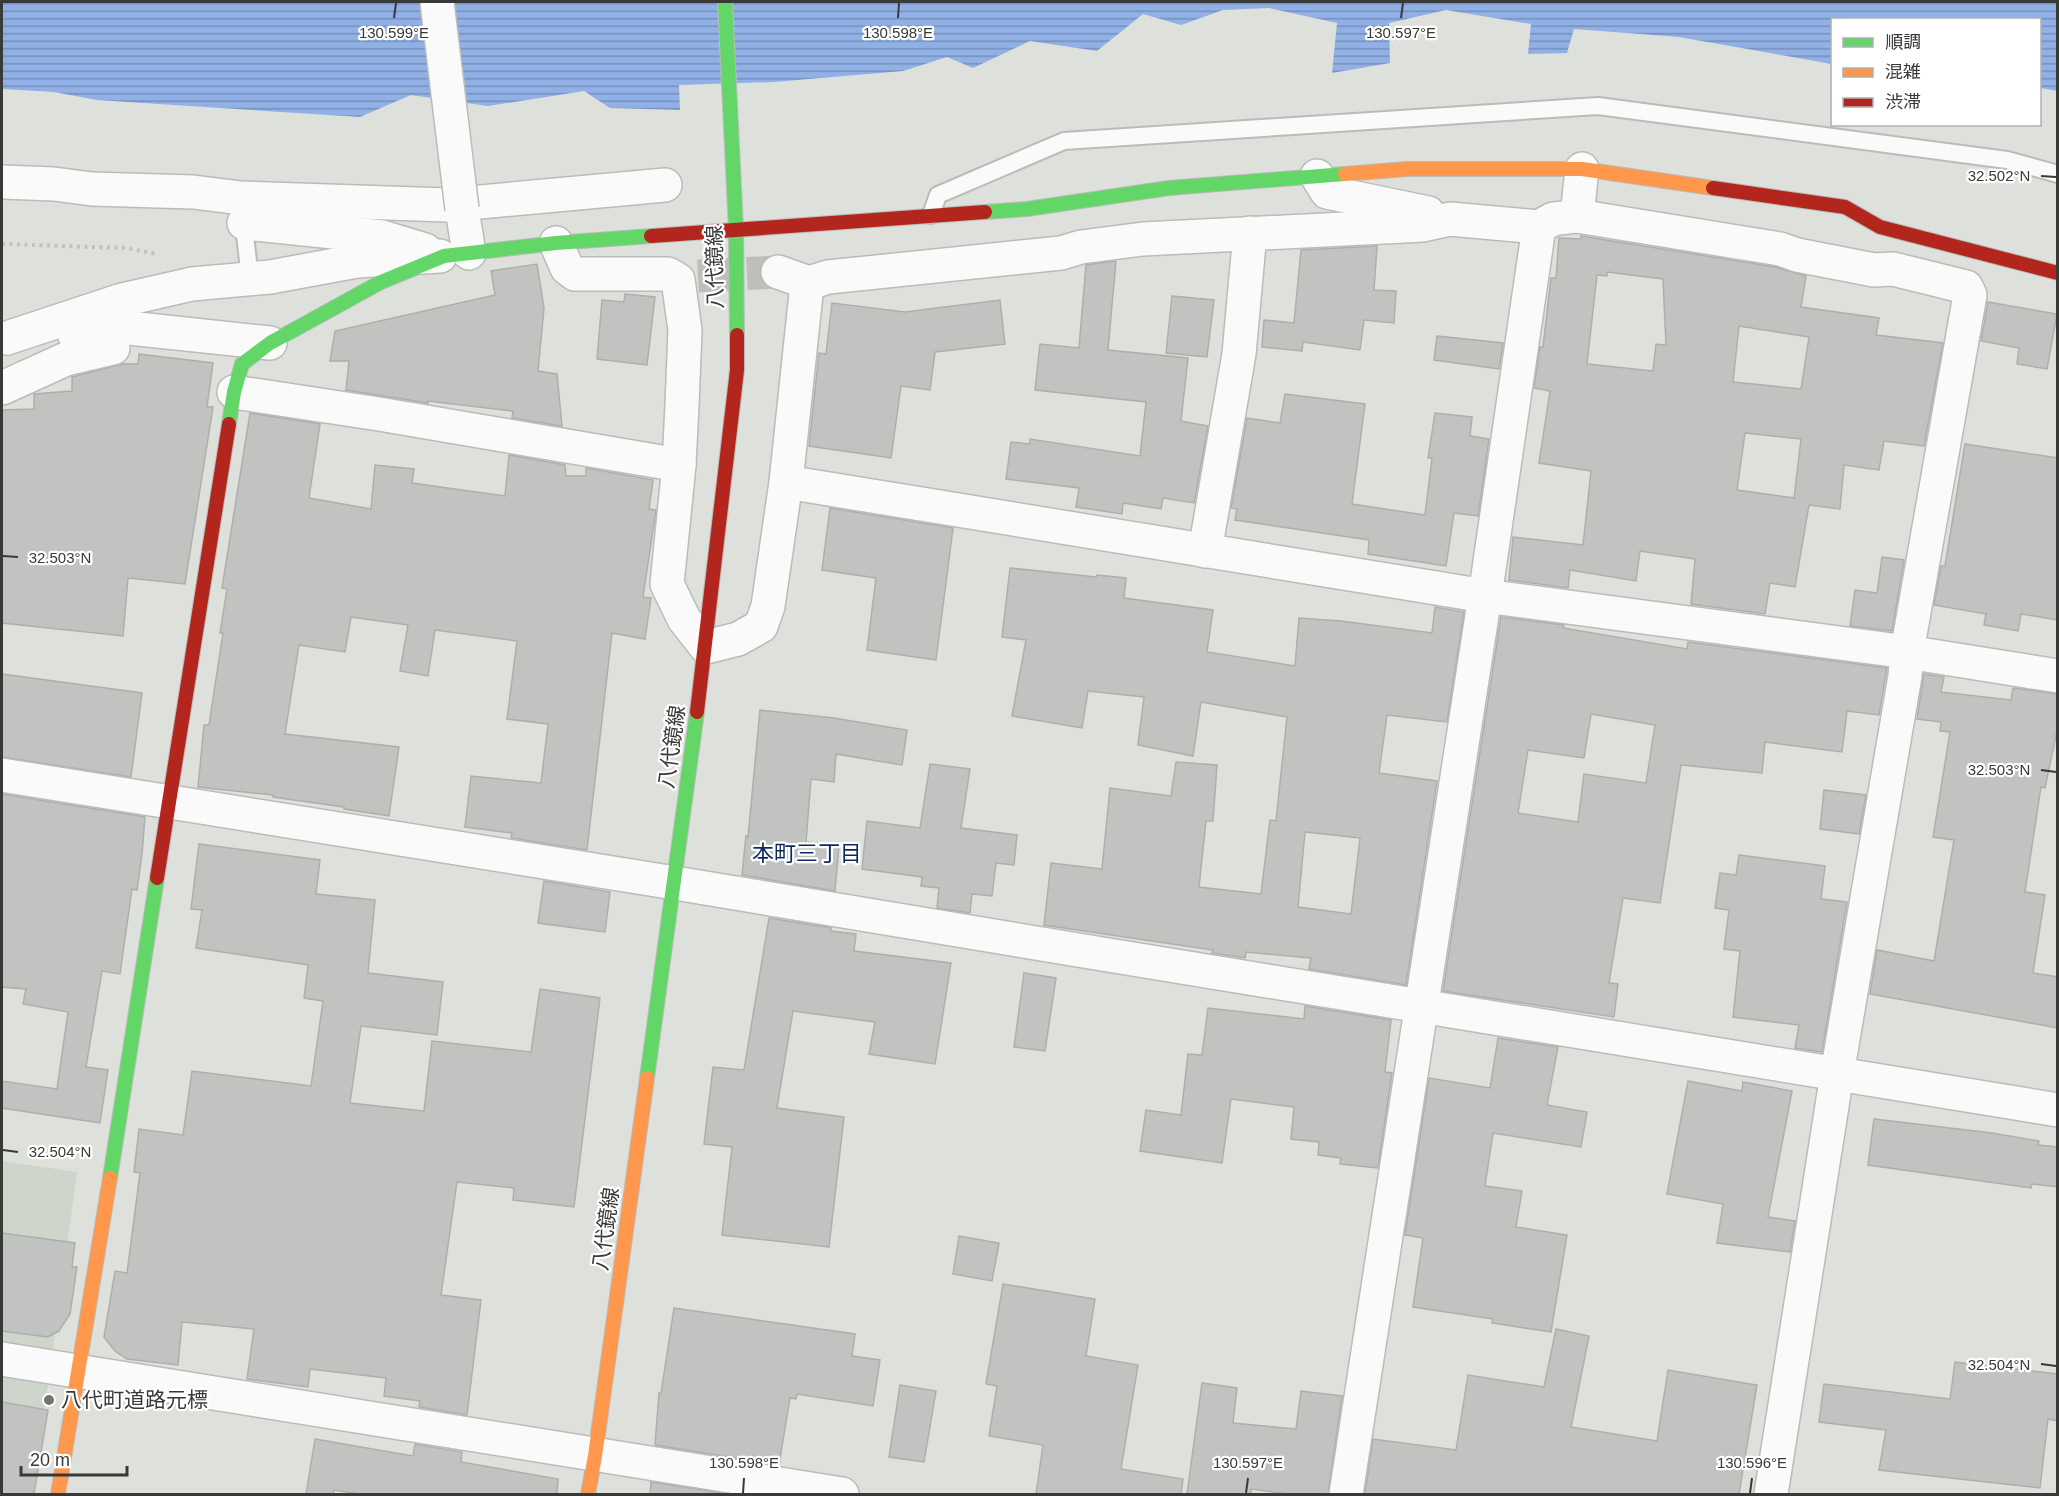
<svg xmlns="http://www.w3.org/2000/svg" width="2059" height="1496" font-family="Helvetica,'Noto Sans JP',sans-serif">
	<defs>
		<pattern id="water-rules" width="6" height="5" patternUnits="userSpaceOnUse" patternTransform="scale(1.5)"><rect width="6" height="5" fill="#90b0e6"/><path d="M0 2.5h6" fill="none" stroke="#7790bb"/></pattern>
	</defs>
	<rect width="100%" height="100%" fill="#dde0db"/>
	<path fill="#ced5ca" d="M2,1161L77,1172L33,1494H2Z"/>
	<path fill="url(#water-rules)" d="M2,2H2057L2058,91L2040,88V20H1832V64L1679,37L1574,29L1567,53L1528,54L1531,24L1446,10L1389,23L1390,63L1332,73L1337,23L1269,8L1223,10L1181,25L1143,14L1097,51L1030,41L973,68L947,57L903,71L774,82L679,85L680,110L610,108L584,91L488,106L411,95L360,117L97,100L54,92L2,89Z"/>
	<g fill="#c1c3c0" stroke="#adafac" stroke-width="1.5" fill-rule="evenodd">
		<path d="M1581,236L1775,267L1806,276L1801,307L1879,318L1876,335L1943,343L1924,446L1884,441L1879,470L1844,465L1840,509L1809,505L1795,587L1770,583L1765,614L1691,604L1695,559L1640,551L1636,581L1570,570L1568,588L1509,580L1513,537L1583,545L1591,471L1539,463L1550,391L1534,388L1540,347H1543L1551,278H1556L1559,238L1581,239ZM1607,272L1663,279L1666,345L1656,344L1653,371L1587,364L1597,275L1607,276ZM1739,326L1809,337L1801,389L1733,382ZM1745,433L1801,439L1794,498L1737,490Z"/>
		<path d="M1377,246L1374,290L1396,291L1394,323L1364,320L1360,350L1303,342L1302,351L1262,347L1264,320L1294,323L1301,250Z"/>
		<path d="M1116,261L1108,350L1188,358L1181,421L1208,426L1194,503L1163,498L1161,509L1123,503L1122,514L1076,507L1079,488L1006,479L1011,442L1030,444V439L1140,456L1146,402L1035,390L1040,344L1079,348L1086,265Z"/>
		<path d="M537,264L544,308L538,371L557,374L562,426L512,418L513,411L428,401V403L346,390L349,361H330L335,331L495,295L491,271Z"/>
		<path d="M625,294L655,297L647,365L597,359L602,300L624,302Z"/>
		<path d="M1172,296L1214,300L1207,357L1166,353Z"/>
		<path d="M1000,300L1005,344L935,352L930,390L901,386L891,458L809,446L819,353L826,354L832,303L905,312Z"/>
		<path d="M1988,302L2057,314L2047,369L2017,364L2019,348L1981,341Z"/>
		<path d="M1437,336L1503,343L1499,369L1434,360Z"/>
		<path d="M139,354L213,363L207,407H213L185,584L128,578L123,636L2,623V410L34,409V394L72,391V377L122,364H138Z"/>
		<path d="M1285,394L1365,404L1352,504L1425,515L1432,458H1428L1435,413L1472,417L1470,436L1489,439L1478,516L1454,513L1446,566L1368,554L1369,540L1235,520L1237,509L1231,508L1247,418L1280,423Z"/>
		<path d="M250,413L320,424L309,498L371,509L375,465L414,469L412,483L505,496L509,455L565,465L566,476H586V468L653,480L649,509L656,510L643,597L651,598L645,639L612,633L587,850L511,838L512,833L465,827L471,776L541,783L548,724L507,719L517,641L435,630L428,676L400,671L408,625L351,617L345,652L299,645L285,734L399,747L389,816L344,809V807L273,797V795L198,787L204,725H209L223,633H220L227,589L222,588Z"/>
		<path d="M1965,444L2058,458V620L2021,614L2018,631L1984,625L1986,614L1934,605L1941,566H1945Z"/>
		<path d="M830,508L953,528L936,660L867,650L876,578L822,570Z"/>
		<path d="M1882,557L1904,560L1892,631L1850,626L1855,590L1877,593Z"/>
		<path d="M1010,568L1096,577L1097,575L1126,578L1124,598L1213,610L1207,652L1295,666L1299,618L1341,621L1432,633L1435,607L1464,612L1447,722L1387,715L1379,773L1437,781L1406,985L1309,969L1311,958L1246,952L1245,958L1212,953L1213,950L1044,925L1051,863L1102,869L1110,788L1171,796L1176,762L1217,765L1213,821H1206L1199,887L1261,894L1270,820L1276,821L1287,717L1201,702L1193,756L1138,745L1144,697L1088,691L1082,728L1012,716L1026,640L1002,637ZM1305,832L1360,838L1351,914L1298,907Z"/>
		<path d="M1501,617L1564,625L1563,628L1687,649L1688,642L1887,668L1879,715L1847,711L1842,752L1765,742L1762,773L1681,765L1660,903L1623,898L1609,983L1618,984L1614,1017L1443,991ZM1591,714L1655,725L1646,783L1584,774L1578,822L1518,813L1528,750L1584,758Z"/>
		<path d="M2,674L142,693L131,777L2,757Z"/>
		<path d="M1924,674L1944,677L1941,692L2011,700L2013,688L2058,694V726L2045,788L2041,787L2025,892L2045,895L2033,973L2058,977V1028L1870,994L1877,950L1934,961L1954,840L1933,837L1950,732L1940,731L1941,722L1917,719Z"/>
		<path d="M760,710L834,718L907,730L902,765L836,754L834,782L811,779L806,842L839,845L835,891L742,875L746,836L748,837Z"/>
		<path d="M930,764L970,769L961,828L1017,835L1014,865L996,863L992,896L972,894L970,913L937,908L939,888L921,886L922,877L862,869L867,821L920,828Z"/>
		<path d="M1824,790L1866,795L1859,834L1820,829Z"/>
		<path d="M2,794L145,817L142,854L137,890L132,889L120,974L102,971L86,1067L108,1070L100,1123L2,1108V1081L57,1089L68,1012L23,1004L26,989L2,987Z"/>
		<path d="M199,844L320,860L316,894L375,900L368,973L443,982L437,1035L361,1026L350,1103L424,1111L432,1041L531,1052L540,989L600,998L574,1207L513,1200L514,1188L457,1182L441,1295L481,1300L467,1415L419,1407L420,1401L384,1396L386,1378L310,1369L308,1387L247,1379L254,1329L182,1322L178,1365L127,1359L115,1351L104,1337L115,1271L127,1273L140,1173L134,1172L139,1129L183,1135L192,1071L311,1086L323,1001L304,998L308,965L196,948L202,910L191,909Z"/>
		<path d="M1739,855L1825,866L1821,899L1847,902L1822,1052L1795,1048L1799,1025L1733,1017L1740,951L1724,949L1729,910L1715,908L1720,873L1736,875Z"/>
		<path d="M544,881L610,892L605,932L538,923Z"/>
		<path d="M769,918L831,928V931L856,934L854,951L951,963L935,1064L869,1054L875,1022L793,1011L777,1108L844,1117L829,1247L722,1235L732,1147L704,1144L713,1067L744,1070Z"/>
		<path d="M1024,973L1056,978L1045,1051L1014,1047Z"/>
		<path d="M1305,1006L1391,1020L1385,1072L1392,1073L1378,1168L1340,1164L1341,1158L1318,1155L1319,1142L1291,1139L1294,1107L1231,1099L1222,1163L1140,1151L1146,1110L1181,1115L1188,1054L1202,1055L1208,1008L1304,1019Z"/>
		<path d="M1498,1038L1558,1047L1547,1105L1587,1112L1581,1147L1493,1133L1485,1186L1522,1191L1516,1227L1567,1235L1551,1332L1492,1323L1493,1319L1413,1307L1423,1238L1405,1235L1429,1078L1490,1088Z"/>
		<path d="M1688,1081L1742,1091L1743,1082L1792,1091L1768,1217L1795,1221L1790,1252L1717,1243L1723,1204L1667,1194Z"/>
		<path d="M1874,1119L1992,1133L2039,1141L2038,1145L2058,1147V1187L2032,1184L2031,1188L1868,1165Z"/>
		<path d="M2,1233L75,1243L72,1267H77L70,1314L59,1331L48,1337L2,1331Z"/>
		<path d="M959,1236L999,1243L992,1281L953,1274Z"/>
		<path d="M1003,1284L1095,1299L1086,1356L1138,1365L1121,1469L1183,1479L1181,1494H1036L1043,1445L989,1436L997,1386L986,1384Z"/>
		<path d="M674,1308L855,1334L852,1356L880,1360L873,1406L797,1394L796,1399L790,1398L779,1465L655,1445L659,1393H661Z"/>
		<path d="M1556,1329L1589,1336L1571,1427L1657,1441L1668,1370L1757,1385L1739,1494H1365L1373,1439L1456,1450L1468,1375L1544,1387Z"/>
		<path d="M1955,1362L2058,1374V1421L2048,1419L2040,1488L1879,1470L1886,1430L1819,1422L1824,1384L1950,1399Z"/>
		<path d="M1202,1383L1237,1388L1233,1423L1296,1429L1301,1391L1342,1396L1328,1494H1288L1251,1489V1494H1187Z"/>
		<path d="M900,1385L936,1391L924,1462L889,1457Z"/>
		<path d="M2,1402L48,1410L34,1494H2Z"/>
		<path d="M315,1439L413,1456L415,1444L462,1452L461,1462L558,1479L557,1494H359L334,1490L333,1494H306Z"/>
		<path d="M651,1482L727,1494H650Z"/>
	</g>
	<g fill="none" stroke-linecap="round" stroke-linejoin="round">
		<path stroke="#bcbfba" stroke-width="33" stroke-dasharray="33 16" stroke-linecap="butt" d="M698,276L778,272"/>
		<defs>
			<g id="lane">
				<path d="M931,215L938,195L1064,141L1598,106L2007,160L2058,174"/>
				<path d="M243,217L250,279"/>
			</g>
			<g id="street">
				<path d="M1317,176L1327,192L1428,213"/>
				<path d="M2,182L54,184L92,189L193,192L241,198L447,205L665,185"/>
				<path d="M462,209L469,253"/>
				<path d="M1577,216L1780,249L1797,255L1874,270L1893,269L1966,287L1970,295L1907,652L1905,676L1837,1074L1771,1494"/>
				<path d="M244,223L382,237L425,250"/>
				<path d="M556,243L567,268L575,274H668L678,280L685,330L682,405L679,465L667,584L684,619L706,647L738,639L761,626L768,606L786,482L1485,596L1907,652L2058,676"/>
				<path d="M778,272L809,283"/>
				<path d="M75,336L110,326L270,343"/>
				<path d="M7,338L122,300L192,284L270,277L357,261L440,256"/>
				<path d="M2,388L66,359L113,348"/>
				<path d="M234,392L379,414L679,465"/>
				<path d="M786,482L806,294L809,283L828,277L1061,253L1081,247L1143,239L1423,225L1450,219L1539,227"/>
				<path d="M1205,551L1239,354L1250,233"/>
				<path d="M2,775L675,883L1090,952L2058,1110"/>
				<path d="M2,1359L842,1494"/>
				<path d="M1346,1494L1485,596L1539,227L1553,219L1577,216L1582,169"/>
			</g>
			<g id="fast">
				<path d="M725,2L736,229L737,335"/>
				<path d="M985,212L1027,209L1169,188L1345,174"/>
				<path d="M229,424L234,392L242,364L270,343L381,282L444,256L556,243L651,236"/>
				<path d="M647,1078L697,712"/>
				<path d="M110,1178L157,878"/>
			</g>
			<g id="slow">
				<path d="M1345,174L1407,169H1582L1713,188"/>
				<path d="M58,1494L110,1178"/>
				<path d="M588,1494L595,1456L647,1078"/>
			</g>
			<g id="jam">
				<path d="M1713,188L1845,207L1880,227L2058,273"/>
				<path d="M651,236L985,212"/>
				<path d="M697,712L737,370V335"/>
				<path d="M157,878L229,424"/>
			</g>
		</defs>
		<use href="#lane" stroke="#babcb8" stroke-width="20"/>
		<use href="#street" stroke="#babcb8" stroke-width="36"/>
		<use href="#fast" stroke="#babcb8" stroke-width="16"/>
		<use href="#slow" stroke="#babcb8" stroke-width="16"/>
		<use href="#jam" stroke="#babcb8" stroke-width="16"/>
		<path stroke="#c1c1c0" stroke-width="4" stroke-dasharray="3 4.5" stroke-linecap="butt" d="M2,244L127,248L156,254"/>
		<use href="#lane" stroke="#fafafa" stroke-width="16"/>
		<use href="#street" stroke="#fafafa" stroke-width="33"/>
		<use href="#fast" stroke="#63d668" stroke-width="14"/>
		<use href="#slow" stroke="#ff974d" stroke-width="14"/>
		<use href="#jam" stroke="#b3261e" stroke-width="14"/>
		<defs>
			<path id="street-bridge" d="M437,2L462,209"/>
		</defs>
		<use href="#street-bridge" stroke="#babcb8" stroke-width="36" stroke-linecap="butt"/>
		<use href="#street-bridge" stroke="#fafafa" stroke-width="33"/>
	</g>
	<path fill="none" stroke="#383a37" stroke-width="2" d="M394,18L396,3M898,18L899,3M1401,18L1403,3M2041,176L2056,177M3,556L18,557M2041,770L2056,772M3,1150L18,1152M2041,1364L2056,1366M743,1493L744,1478M1246,1493L1248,1478M1750,1493L1752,1478"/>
	<circle fill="#727470" stroke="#fff" stroke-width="2" cx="49" cy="1400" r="6"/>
	<g text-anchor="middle" stroke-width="4.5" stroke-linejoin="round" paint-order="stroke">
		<g font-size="21" fill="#383a37" stroke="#fff">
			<text transform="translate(715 267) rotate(-91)" y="7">八代鏡線</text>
			<text transform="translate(672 747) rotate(-82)" y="7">八代鏡線</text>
			<text transform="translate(606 1229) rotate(-82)" y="7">八代鏡線</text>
		</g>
		<g font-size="21" fill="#383a37" stroke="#fff" text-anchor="start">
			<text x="61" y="1407">八代町道路元標</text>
		</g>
		<g font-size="22" fill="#0c285d" stroke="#fff">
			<text x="807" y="861">本町三丁目</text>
		</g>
	</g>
	<g font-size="15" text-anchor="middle" fill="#383a37" stroke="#fff" stroke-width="4.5" stroke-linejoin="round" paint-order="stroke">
		<text x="394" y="38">130.599°E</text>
		<text x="898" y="38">130.598°E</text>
		<text x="1401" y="38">130.597°E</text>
		<text x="1999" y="181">32.502°N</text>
		<text x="60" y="563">32.503°N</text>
		<text x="1999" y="775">32.503°N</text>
		<text x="60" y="1157">32.504°N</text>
		<text x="1999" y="1370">32.504°N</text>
		<text x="744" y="1468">130.598°E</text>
		<text x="1248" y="1468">130.597°E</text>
		<text x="1752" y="1468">130.596°E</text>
	</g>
	<rect width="2059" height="1496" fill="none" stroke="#383a37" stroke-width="6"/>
	<rect x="1831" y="18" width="210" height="108" fill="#ffffff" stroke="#afb0af" stroke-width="1.5"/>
	<rect x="1843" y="38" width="30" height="9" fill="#63d668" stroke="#afb0af" stroke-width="1.5"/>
	<text x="1885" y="48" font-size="18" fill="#383a37">順調</text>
	<rect x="1843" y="68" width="30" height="9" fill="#ff974d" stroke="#afb0af" stroke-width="1.5"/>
	<text x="1885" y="78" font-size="18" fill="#383a37">混雑</text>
	<rect x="1843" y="98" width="30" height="9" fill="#b3261e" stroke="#afb0af" stroke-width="1.5"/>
	<text x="1885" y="108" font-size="18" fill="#383a37">渋滞</text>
	<path d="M21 1466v9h106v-9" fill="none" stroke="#383a37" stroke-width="3"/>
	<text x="30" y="1466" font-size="18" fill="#383a37" stroke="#ffffff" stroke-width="4.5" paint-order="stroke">20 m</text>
</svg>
